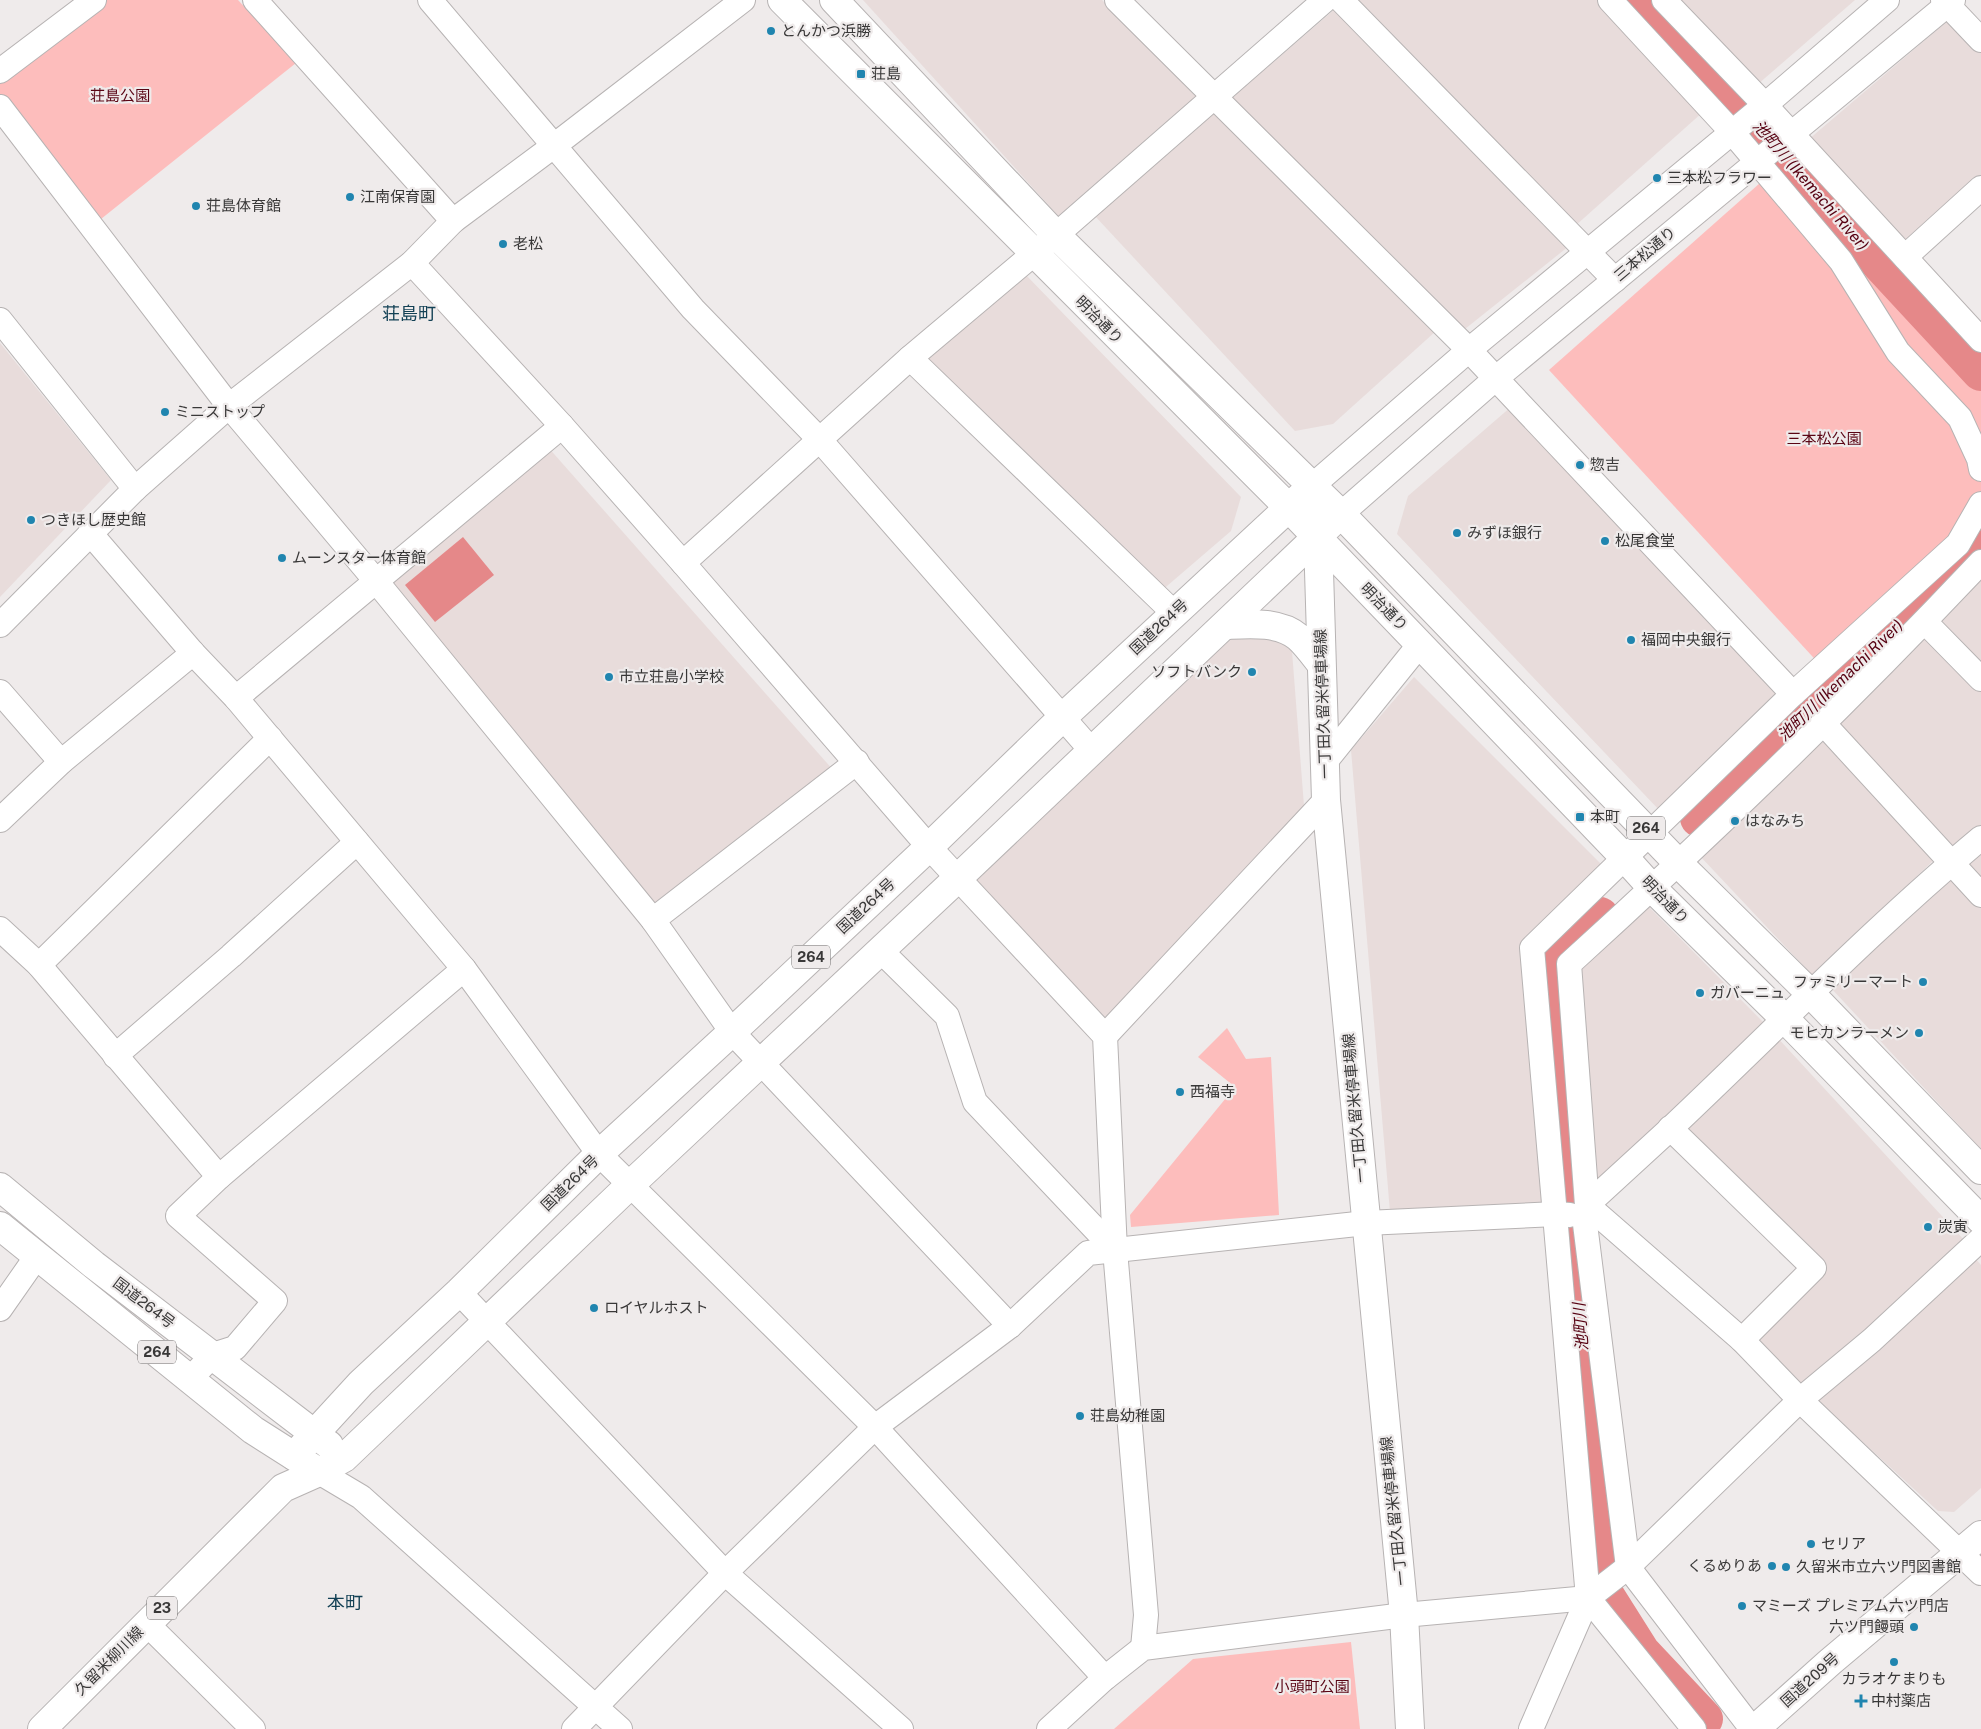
<svg xmlns="http://www.w3.org/2000/svg" width="1981" height="1729" font-family="'Public Sans','Noto Sans JP',sans-serif">
	<rect width="100%" height="100%" fill="#efebeb"/>
	<g fill="#e8dcdb">
		<path d="M863,0H1102L1198,98L1062,220Z"/>
		<path d="M1352,0H1598L1703,112L1575,226Z"/>
		<path d="M1676,0H1855L1757,85Z"/>
		<path d="M1335,9L1569,246L1460,333L1228,101Z"/>
		<path d="M1951,18L1981,51V176L1904,250L1808,140Z"/>
		<path d="M1213,107L1436,331L1333,424L1295,431L1094,215Z"/>
		<path d="M1025,274L1241,497L1231,531L1160,592L925,358Z"/>
		<path d="M0,343L111,480L0,597Z"/>
		<path d="M1512,406L1784,693L1661,812L1397,534L1408,496Z"/>
		<path d="M547,446L834,771L653,910L391,583Z"/>
		<path d="M1981,571V670L1933,620Z"/>
		<path d="M1233,631L1275,637L1292,651L1304,806L1102,1021L972,881Z"/>
		<path d="M1925,633L1981,689V830L1950,857L1828,723Z"/>
		<path d="M1414,677L1602,865L1524,947L1543,1203L1390,1212L1351,750Z"/>
		<path d="M1825,733L1938,856L1813,976L1699,855Z"/>
		<path d="M1981,851V883L1964,865Z"/>
		<path d="M1951,870L1981,904V1149L1831,988Z"/>
		<path d="M1648,906L1765,1024L1596,1188L1579,969Z"/>
		<path d="M1776,1036L1965,1241L1886,1319L1797,1390L1751,1339L1820,1267L1679,1127Z"/>
		<path d="M1973,1256L1981,1265V1488L1954,1512L1938,1511L1817,1400Z"/>
	</g>
	<g fill="#fdbdbc">
		<path d="M106,0H238L296,63L96,223L0,95V81Z"/>
		<path d="M1760,183H1771L1981,369V549L1845,692L1549,370Z"/>
		<path d="M1227,1028L1246,1059L1271,1057L1279,1215L1131,1227L1130,1215L1235,1087L1198,1057Z"/>
		<path d="M1351,1642L1360,1729H1114L1193,1659Z"/>
	</g>
	<path fill="#e58889" d="M463,537L494,575L435,622L405,585Z"/>
	<g fill="none" stroke-linecap="round" stroke-linejoin="round">
		<g stroke="#e58889" stroke-width="38">
			<path d="M1640,0L1729,91L1814,192L1981,372"/>
			<path d="M1699,818L1932,587L1981,541"/>
			<path d="M1600,916L1559,957L1575,1259L1600,1587L1641,1652L1704,1719"/>
		</g>
		<defs>
			<g id="minor">
				<path d="M255,0L453,221"/>
				<path d="M430,0L693,309L819,439L1092,751"/>
				<path d="M1117,0L1469,350L1793,694"/>
				<path d="M1341,0L1615,280"/>
				<path d="M1610,0L1732,132L1841,261L1898,352L1960,418L1979,459L1981,469"/>
				<path d="M1664,0L1765,105L1981,340"/>
				<path d="M1943,0L1981,40"/>
				<path d="M0,71L94,0"/>
				<path d="M0,107L229,406L376,581L653,920L732,1032L1010,1326"/>
				<path d="M1905,257L1981,188"/>
				<path d="M412,263L562,426L683,563L929,847L1105,1036L1115,1250L1146,1615L1143,1648"/>
				<path d="M0,320L135,489"/>
				<path d="M910,358L1174,613"/>
				<path d="M1312,486L1469,350L1765,105L1887,0"/>
				<path d="M1341,514L1495,379L1953,0"/>
				<path d="M90,533L193,653L236,698L464,969L599,1154L875,1427L1105,1678"/>
				<path d="M683,563L910,358L1056,235L1325,0"/>
				<path d="M1925,622L1981,679"/>
				<path d="M0,625L135,489L229,406L412,263L453,221L555,145L743,0"/>
				<path d="M0,692L61,762"/>
				<path d="M236,698L562,426"/>
				<path d="M1823,723L1981,895"/>
				<path d="M1325,762L1420,644"/>
				<path d="M0,820L61,762L193,653"/>
				<path d="M653,920L857,762"/>
				<path d="M0,929L39,965L219,1177"/>
				<path d="M880,950L947,1016L975,1102L1115,1250"/>
				<path d="M39,965L270,738"/>
				<path d="M1105,1036L1326,800"/>
				<path d="M115,1056L231,956L357,842"/>
				<path d="M1670,1128L1814,1268L1742,1340"/>
				<path d="M1587,1205L1742,1340L1800,1400L1981,1573"/>
				<path d="M1587,1205C1615,1179 1643,1154 1671,1128C1774,1031 1872,929 1981,838"/>
				<path d="M459,1292L725,1573L901,1729"/>
				<path d="M0,1309L37,1256"/>
				<path d="M190,1379L213,1355L235,1348L275,1301L178,1216L219,1177L464,969"/>
				<path d="M319,1472L361,1497L620,1729"/>
				<path d="M1588,1598L1694,1729"/>
				<path d="M146,1623L253,1729"/>
				<path d="M574,1729L725,1573L875,1427L1010,1326L1088,1253L1366,1223L1556,1214L1570,1215"/>
				<path d="M1049,1729L1105,1678L1143,1648L1404,1615L1588,1598L1628,1567L1800,1400L1872,1340L1981,1239"/>
				<path d="M1531,1729L1588,1598L1532,948L1793,694L1958,544L1981,504"/>
				<path d="M1752,1729L1628,1567L1584,1216L1587,1205L1569,964C1711,835 1849,702 1981,562"/>
			</g>
			<g id="major">
				<path d="M782,0L1288,507"/>
				<path d="M834,0L1056,235L1312,486L1318,538L1326,800L1404,1615L1410,1729"/>
				<path d="M42,1729L283,1488L319,1472"/>
			</g>
			<g id="highway">
				<path d="M1288,507L1625,858L1652,888L1784,1018L1981,1220"/>
				<path d="M1226,625C1248,624 1279,621 1298,637C1306,644 1314,655 1321,664"/>
				<path d="M0,1187L94,1265L329,1445"/>
				<path d="M0,1226L253,1430L319,1472L344,1458L630,1185L959,877L1341,514"/>
				<path d="M294,1456L361,1383L459,1292L599,1154L732,1032L929,847L1063,717L1312,486L1341,514L1679,864L1810,993L1981,1170"/>
				<path d="M1755,1729L1830,1662L1981,1535"/>
			</g>
		</defs>
		<use href="#minor" stroke="#b7b3b3" stroke-width="26"/>
		<use href="#major" stroke="#b7b3b3" stroke-width="30"/>
		<use href="#highway" stroke="#b7b3b3" stroke-width="30"/>
		<use href="#minor" stroke="#fff" stroke-width="24"/>
		<use href="#major" stroke="#fff" stroke-width="28"/>
		<use href="#highway" stroke="#fff" stroke-width="28"/>
	</g>
	<g fill="#2085af" stroke="#efebeb" stroke-width="2">
		<circle cx="771" cy="31" r="5"/>
		<rect x="856" y="69" width="10" height="10" rx="2.5"/>
		<circle cx="1657" cy="178" r="5"/>
		<circle cx="350" cy="197" r="5"/>
		<circle cx="196" cy="206" r="5"/>
		<circle cx="503" cy="244" r="5"/>
		<circle cx="165" cy="412" r="5"/>
		<circle cx="1580" cy="465" r="5"/>
		<circle cx="31" cy="520" r="5"/>
		<circle cx="1457" cy="533" r="5"/>
		<circle cx="1605" cy="541" r="5"/>
		<circle cx="282" cy="558" r="5"/>
		<circle cx="1631" cy="640" r="5"/>
		<circle cx="1252" cy="672" r="5"/>
		<circle cx="609" cy="677" r="5"/>
		<rect x="1575" y="812" width="10" height="10" rx="2.5"/>
		<circle cx="1735" cy="821" r="5"/>
		<circle cx="1923" cy="982" r="5"/>
		<circle cx="1700" cy="993" r="5"/>
		<circle cx="1919" cy="1033" r="5"/>
		<circle cx="1180" cy="1092" r="5"/>
		<circle cx="1928" cy="1227" r="5"/>
		<circle cx="594" cy="1308" r="5"/>
		<circle cx="1080" cy="1416" r="5"/>
		<circle cx="1811" cy="1544" r="5"/>
		<circle cx="1772" cy="1566" r="5"/>
		<circle cx="1786" cy="1567" r="5"/>
		<circle cx="1742" cy="1606" r="5"/>
		<circle cx="1914" cy="1627" r="5"/>
		<circle cx="1894" cy="1662" r="5"/>
		<path d="M1858.5 1693.5h5v5h5v5h-5v5h-5v-5h-5v-5h5z"/>
	</g>
	<g text-anchor="middle" stroke-width="4.5" stroke-linejoin="round" paint-order="stroke">
		<g fill="#efebeb" stroke="#706e6e" stroke-width="1">
			<rect x="1627" y="816.5" width="38" height="23" rx="4"/>
			<rect x="792" y="945.5" width="38" height="23" rx="4"/>
			<rect x="138" y="1340.5" width="38" height="23" rx="4"/>
			<rect x="147" y="1596.5" width="30" height="23" rx="4"/>
		</g>
		<g font-size="14" font-weight="bold" fill="#393838">
			<text x="1646" y="833">264</text>
			<text x="811" y="962">264</text>
			<text x="157" y="1357">264</text>
			<text x="162" y="1613">23</text>
		</g>
		<g font-size="15" fill="#393838" stroke="#efebeb" text-anchor="start">
			<text x="781" y="36">とんかつ浜勝</text>
			<text x="871" y="79">荘島</text>
			<text x="1667" y="183">三本松フラワー</text>
			<text x="360" y="202">江南保育園</text>
			<text x="206" y="211">荘島体育館</text>
			<text x="513" y="249">老松</text>
			<text x="175" y="417">ミニストップ</text>
			<text x="1590" y="470">惣吉</text>
			<text x="41" y="525">つきほし歴史館</text>
			<text x="1467" y="538">みずほ銀行</text>
			<text x="1615" y="546">松尾食堂</text>
			<text x="292" y="563">ムーンスター体育館</text>
			<text x="1641" y="645">福岡中央銀行</text>
			<text x="1242" y="677" text-anchor="end">ソフトバンク</text>
			<text x="619" y="682">市立荘島小学校</text>
			<text x="1590" y="822">本町</text>
			<text x="1745" y="826">はなみち</text>
			<text x="1913" y="987" text-anchor="end">ファミリーマート</text>
			<text x="1710" y="998">ガバーニュ</text>
			<text x="1909" y="1038" text-anchor="end">モヒカンラーメン</text>
			<text x="1190" y="1097">西福寺</text>
			<text x="1938" y="1232">炭寅</text>
			<text x="604" y="1313">ロイヤルホスト</text>
			<text x="1090" y="1421">荘島幼稚園</text>
			<text x="1821" y="1549">セリア</text>
			<text x="1762" y="1571" text-anchor="end">くるめりあ</text>
			<text x="1796" y="1572">久留米市立六ツ門図書館</text>
			<text x="1752" y="1611">マミーズ プレミアム六ツ門店</text>
			<text x="1904" y="1632" text-anchor="end">六ツ門饅頭</text>
			<text x="1894" y="1684" text-anchor="middle">カラオケまりも</text>
			<text x="1871" y="1706">中村薬店</text>
		</g>
		<g font-size="15" fill="#5a0514" stroke="#efebeb">
			<text x="120" y="101">荘島公園</text>
			<text x="1824" y="444">三本松公園</text>
			<text x="1312" y="1692">小頭町公園</text>
		</g>
		<g font-size="15" fill="#393838" stroke="#efebeb">
			<text transform="translate(1645 254) rotate(-40)" y="5">三本松通り</text>
			<text transform="translate(1099 320) rotate(45)" y="5">明治通り</text>
			<text transform="translate(1384 607) rotate(46)" y="5">明治通り</text>
			<text transform="translate(1159 627) rotate(-43)" y="5">国道264号</text>
			<text transform="translate(1323 704) rotate(-92)" y="5">一丁田久留米停車場線</text>
			<text transform="translate(1665 900) rotate(46)" y="5">明治通り</text>
			<text transform="translate(866 906) rotate(-43)" y="5">国道264号</text>
			<text transform="translate(1355 1108) rotate(-95)" y="5">一丁田久留米停車場線</text>
			<text transform="translate(570 1183) rotate(-44)" y="5">国道264号</text>
			<text transform="translate(144 1303) rotate(37)" y="5">国道264号</text>
			<text transform="translate(1394 1511) rotate(-96)" y="5">一丁田久留米停車場線</text>
			<text transform="translate(109 1661) rotate(-45)" y="5">久留米柳川線</text>
			<text transform="translate(1810 1680) rotate(-42)" y="5">国道209号</text>
		</g>
		<g font-size="16" font-style="italic" fill="#560011" stroke="#efebeb">
			<text transform="translate(1811 185) rotate(49)" y="6">池町川 (Ikemachi River)</text>
			<text transform="translate(1840 680) rotate(-44)" y="6">池町川 (Ikemachi River)</text>
			<text transform="translate(1580 1327) rotate(-94)" y="6">池町川</text>
		</g>
		<g font-size="18" fill="#134155" stroke="#efebeb">
			<text x="409" y="320">荘島町</text>
			<text x="345" y="1609">本町</text>
		</g>
	</g>
</svg>
